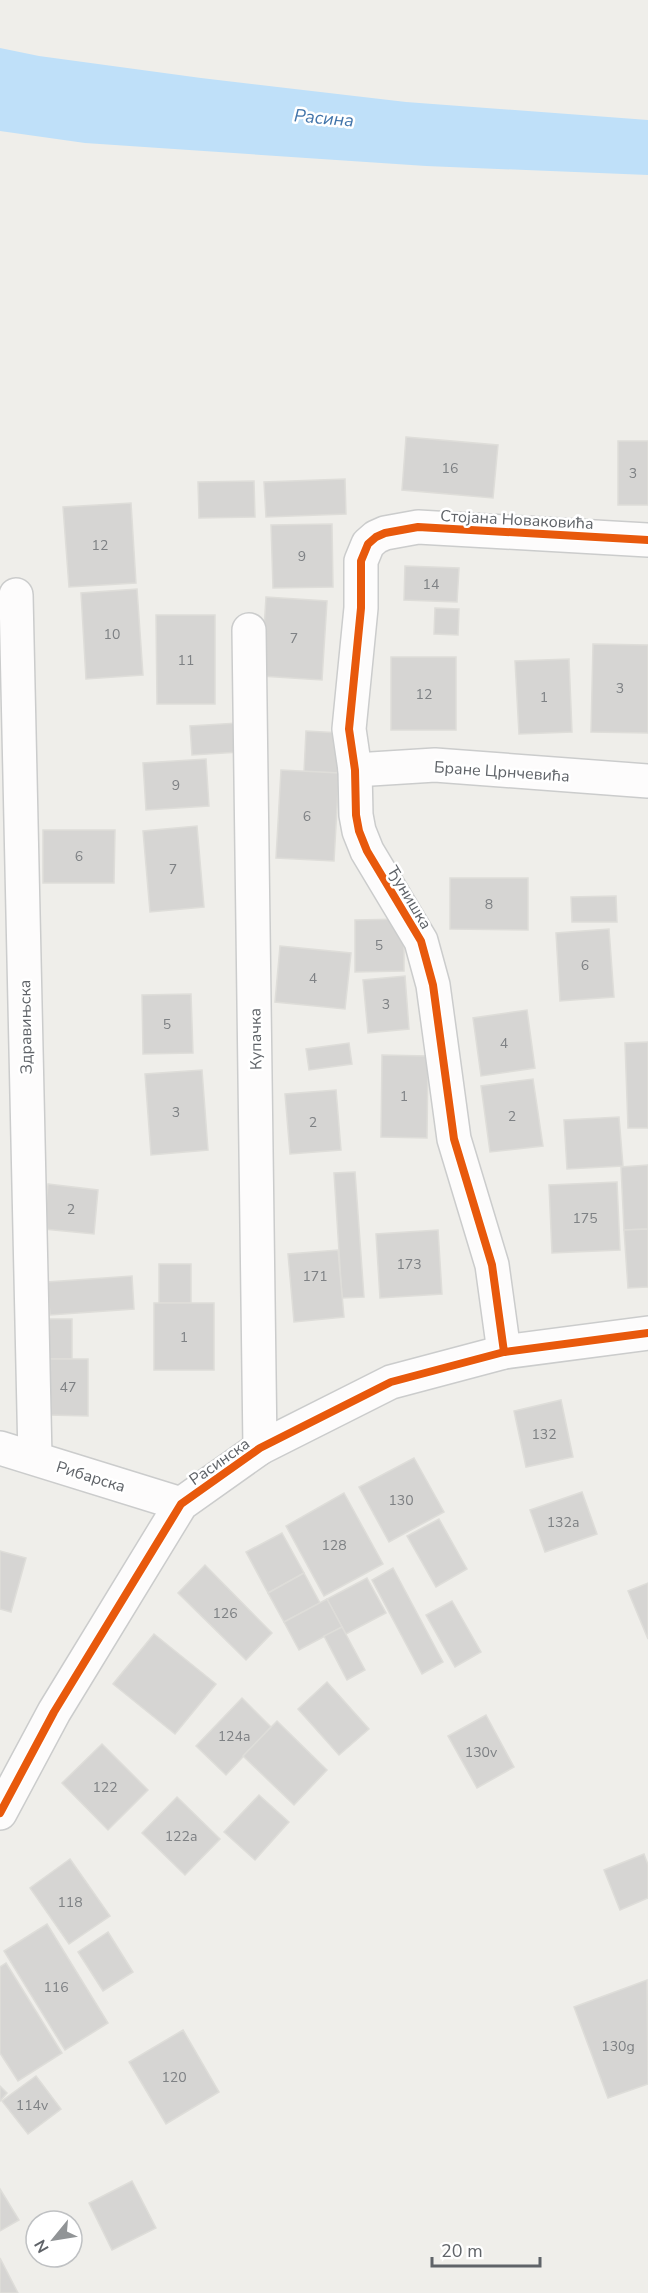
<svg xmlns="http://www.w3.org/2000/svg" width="648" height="2293" font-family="'Nunito Sans',sans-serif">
	<rect width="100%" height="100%" fill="#efeeea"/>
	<path fill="#bfe0f9" d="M0,48L39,56L201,78L406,102L648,120V175L426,166L85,143L0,131Z"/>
	<g fill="#d6d5d3" stroke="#deddd9" stroke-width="1.5">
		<path d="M406,437L498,445L493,498L402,490Z"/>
		<rect x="618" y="441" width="30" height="64"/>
		<path d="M345,479L346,514L266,517L264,482Z"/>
		<path d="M254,481L255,517L199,518L198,482Z"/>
		<path d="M131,503L136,583L69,587L63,507Z"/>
		<path d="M332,524L333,587L273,588L271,525Z"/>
		<path d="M405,566L459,568L457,602L404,600Z"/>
		<path d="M137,589L143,675L86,679L81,593Z"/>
		<path d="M266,597L327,601L322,680L261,676Z"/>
		<path d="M435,608L459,609L458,635L434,634Z"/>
		<path d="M156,615H215V704H157Z"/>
		<path d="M593,644L648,645V733L591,732Z"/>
		<rect x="391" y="657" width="65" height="73"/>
		<path d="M569,659L572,732L519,734L515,661Z"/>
		<path d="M238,723L240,752L192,755L190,726Z"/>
		<path d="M306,731L341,733L339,773L304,772Z"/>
		<path d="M206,759L209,806L146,810L143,763Z"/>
		<path d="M281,770L339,773L334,861L276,858Z"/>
		<path d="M197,826L204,907L150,912L143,831Z"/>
		<path d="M43,830H115L114,883H43Z"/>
		<path d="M450,878H528V930L450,929Z"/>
		<path d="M616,896L617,922H572L571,897Z"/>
		<path d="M404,919V971L355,972V920Z"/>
		<path d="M609,929L614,997L560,1001L556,933Z"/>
		<path d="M280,946L351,953L345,1009L275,1002Z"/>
		<path d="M405,976L409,1029L368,1033L363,980Z"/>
		<path d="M191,994L193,1053L143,1054L142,995Z"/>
		<path d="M527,1010L535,1068L481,1076L473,1018Z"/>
		<path d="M648,1042V1128H628L625,1043Z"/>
		<path d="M349,1043L352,1064L309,1070L306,1049Z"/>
		<path d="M382,1055L428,1056L427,1138L381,1137Z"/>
		<path d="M202,1070L208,1150L151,1155L145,1074Z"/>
		<path d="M533,1079L543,1146L490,1152L481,1086Z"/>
		<path d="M336,1090L341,1150L290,1154L285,1094Z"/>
		<path d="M619,1117L623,1166L567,1169L564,1120Z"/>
		<path d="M648,1165V1229L624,1230L621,1167Z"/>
		<path d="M355,1172L364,1297L342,1298L334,1173Z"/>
		<path d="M617,1182L620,1250L552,1253L549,1185Z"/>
		<path d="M48,1184L98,1190L94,1234L44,1229Z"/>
		<path d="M648,1229V1287L628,1288L624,1230Z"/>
		<path d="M438,1230L442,1294L380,1298L376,1234Z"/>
		<path d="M338,1250L344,1317L294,1322L288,1254Z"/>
		<rect x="159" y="1264" width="32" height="39"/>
		<path d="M132,1276L134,1309L50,1315L47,1282Z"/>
		<rect x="154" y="1303" width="60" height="67"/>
		<rect x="48" y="1319" width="24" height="40"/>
		<path d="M48,1359H88V1416L48,1415Z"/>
		<path d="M561,1400L573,1457L526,1467L514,1411Z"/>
		<path d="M414,1458L444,1512L389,1542L359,1487Z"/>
		<path d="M582,1492L597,1534L545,1552L530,1510Z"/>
		<path d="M344,1493L383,1564L324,1596L286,1526Z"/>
		<path d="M439,1519L467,1569L436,1587L407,1536Z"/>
		<path d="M282,1533L304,1573L268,1593L246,1552Z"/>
		<path d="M0,1551L26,1558L11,1612L0,1609Z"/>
		<path d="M205,1565L272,1633L246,1660L178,1593Z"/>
		<path d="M393,1568L443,1662L422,1674L372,1580Z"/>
		<path d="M304,1573L320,1603L284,1622L268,1593Z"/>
		<path d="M367,1578L386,1613L346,1634L327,1599Z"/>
		<path d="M648,1583V1639L628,1591Z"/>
		<path d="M327,1599L342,1627L299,1650L284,1622Z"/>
		<path d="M452,1601L481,1652L455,1667L426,1615Z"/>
		<path d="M342,1627L365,1670L347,1680L324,1636Z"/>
		<path d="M154,1634L216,1684L175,1734L113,1684Z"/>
		<path d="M327,1682L369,1729L339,1755L298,1709Z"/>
		<path d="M242,1698L271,1727L226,1775L196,1746Z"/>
		<path d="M486,1715L514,1767L477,1788L448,1736Z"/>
		<path d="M277,1721L327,1770L294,1805L243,1756Z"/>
		<path d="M102,1744L148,1790L108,1830L62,1783Z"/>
		<path d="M259,1795L289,1822L255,1860L224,1832Z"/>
		<path d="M177,1797L220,1839L185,1875L142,1833Z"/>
		<path d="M644,1854L648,1865V1898L620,1910L604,1870Z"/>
		<path d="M70,1859L110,1916L69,1944L30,1888Z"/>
		<path d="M47,1924L108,2023L65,2050L4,1951Z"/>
		<path d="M108,1932L133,1972L103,1991L78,1952Z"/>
		<path d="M6,1963L62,2053L18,2081L0,2053V1967Z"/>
		<path d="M647,1980L648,2084L608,2098L574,2007Z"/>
		<path d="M183,2030L219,2092L166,2124L129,2062Z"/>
		<path d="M36,2076L61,2109L28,2134L2,2101Z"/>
		<path d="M0,2086L7,2093L0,2101Z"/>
		<path d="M132,2181L156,2228L112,2250L89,2203Z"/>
		<path d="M0,2189L19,2220L0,2231Z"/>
		<path d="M0,2258L18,2293H0Z"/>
	</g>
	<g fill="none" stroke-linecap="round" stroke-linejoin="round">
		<defs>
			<g id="street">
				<path d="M16,595L35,1458"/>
				<path d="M249,630L260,1448"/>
				<path d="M355,770L435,765L648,781"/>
				<path d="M504,1352L492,1265L454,1139L433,985L421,941L367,851L359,831L356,815L355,770L349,729L361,608V561L368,544L376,537L385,533L418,527L648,540"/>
				<path d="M0,1448L181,1504"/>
				<path d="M0,1813L54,1712L181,1504L260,1448L391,1382L504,1352L648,1333"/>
			</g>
		</defs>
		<use href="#street" stroke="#cbcccc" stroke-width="36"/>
		<use href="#street" stroke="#fdfcfc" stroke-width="33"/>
		<defs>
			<g id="cycleway">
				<path d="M504,1352L492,1265L454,1139L433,985L421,941L367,851L359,831L356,815L355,770L349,729L361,608V561L368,544L376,537L385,533L418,527L648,540"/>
				<path d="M0,1813L54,1712L181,1504L260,1448L391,1382L504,1352L648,1333"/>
			</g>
		</defs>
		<use href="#cycleway" stroke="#fff" stroke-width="11"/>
		<use href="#cycleway" stroke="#e8590c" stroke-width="8"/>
	</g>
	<g text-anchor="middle" stroke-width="5" stroke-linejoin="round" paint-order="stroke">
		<g font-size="14" fill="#7e8184">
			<text x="450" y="473">16</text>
			<text x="633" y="478">3</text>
			<text x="100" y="550">12</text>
			<text x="302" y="561">9</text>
			<text x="431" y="589">14</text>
			<text x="112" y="639">10</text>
			<text x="294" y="643">7</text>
			<text x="186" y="665">11</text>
			<text x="620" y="693">3</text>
			<text x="424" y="699">12</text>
			<text x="544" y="702">1</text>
			<text x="176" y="790">9</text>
			<text x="307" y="821">6</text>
			<text x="79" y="861">6</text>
			<text x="173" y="874">7</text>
			<text x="489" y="909">8</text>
			<text x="379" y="950">5</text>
			<text x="585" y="970">6</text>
			<text x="313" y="983">4</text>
			<text x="386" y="1009">3</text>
			<text x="167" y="1029">5</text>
			<text x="504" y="1048">4</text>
			<text x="404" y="1101">1</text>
			<text x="176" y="1117">3</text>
			<text x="512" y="1121">2</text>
			<text x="313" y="1127">2</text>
			<text x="71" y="1214">2</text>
			<text x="585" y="1223">175</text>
			<text x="409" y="1269">173</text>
			<text x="315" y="1281">171</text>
			<text x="184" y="1342">1</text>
			<text x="68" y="1392">47</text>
			<text x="544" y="1439">132</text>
			<text x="401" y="1505">130</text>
			<text x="563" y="1527">132a</text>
			<text x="334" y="1550">128</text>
			<text x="225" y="1618">126</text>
			<text x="234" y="1741">124a</text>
			<text x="481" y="1757">130v</text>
			<text x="105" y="1792">122</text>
			<text x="181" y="1841">122a</text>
			<text x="70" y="1907">118</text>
			<text x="56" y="1992">116</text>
			<text x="618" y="2051">130g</text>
			<text x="174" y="2082">120</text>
			<text x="32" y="2110">114v</text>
		</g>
		<g font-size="16" fill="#5f6368" stroke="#fff">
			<text transform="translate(517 519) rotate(3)" y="6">Стојана Новаковића</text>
			<text transform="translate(502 771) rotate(4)" y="6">Бране Црнчевића</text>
			<text transform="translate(410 897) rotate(59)" y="6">Ђунишка</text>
			<text transform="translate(25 1027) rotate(-91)" y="6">Здравињска</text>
			<text transform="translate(255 1039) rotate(-91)" y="6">Купачка</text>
			<text transform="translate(219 1461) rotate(-35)" y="6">Расинска</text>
			<text transform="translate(91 1476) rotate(17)" y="6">Рибарска</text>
		</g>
		<g font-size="18" font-style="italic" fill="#4174aa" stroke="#fff">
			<text transform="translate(324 118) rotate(5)" y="6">Расина</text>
		</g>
	</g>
	<g transform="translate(54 2239) rotate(240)"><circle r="28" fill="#ffffff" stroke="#bfc1c3" stroke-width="1.5"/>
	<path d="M0-4.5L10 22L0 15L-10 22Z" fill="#919496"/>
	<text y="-9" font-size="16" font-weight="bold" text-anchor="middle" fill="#5f6368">N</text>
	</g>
	<path d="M432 2257v9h108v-9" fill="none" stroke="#5f6368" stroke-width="3"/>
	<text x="441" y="2257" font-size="18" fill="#5f6368" stroke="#ffffff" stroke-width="4.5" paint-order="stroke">20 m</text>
</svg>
